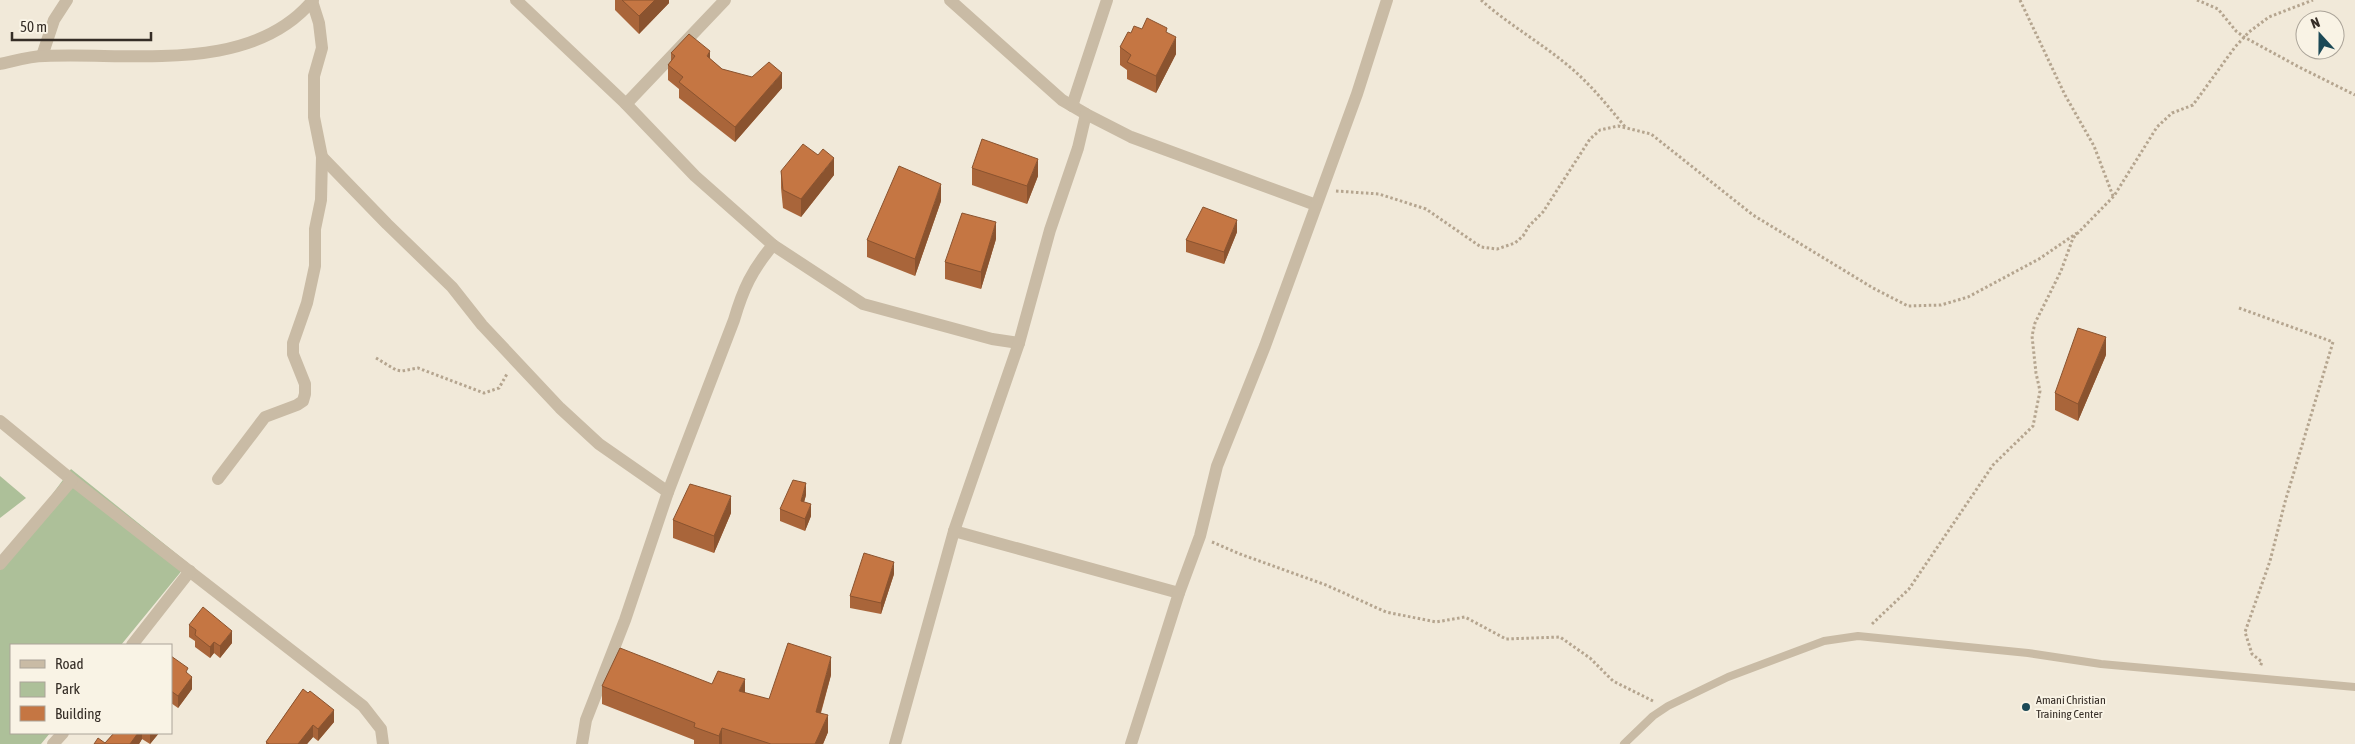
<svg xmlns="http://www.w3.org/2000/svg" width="2355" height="744" font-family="'Asap Condensed',sans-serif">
	<rect width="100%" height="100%" fill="#f1e9d9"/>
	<g fill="#adc099">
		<path d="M71,469L188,563L121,645H11V733H50L41,744H0V565Z"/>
		<path d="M0,476L26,498L0,518Z"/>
	</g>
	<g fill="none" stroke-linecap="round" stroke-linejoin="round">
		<g stroke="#b5a58f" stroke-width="3" stroke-dasharray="2.5 2.5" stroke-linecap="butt">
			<path d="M1481,0C1508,24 1538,41 1565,63C1589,82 1607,105 1626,128"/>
			<path d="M2020,0L2065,95L2094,146L2113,196"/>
			<path d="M2197,0L2218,9L2236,31L2244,37L2299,67L2355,95"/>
			<path d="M1336,191L1379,194L1426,209L1481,247L1497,249L1515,243L1523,236L1529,226L1543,212L1590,139L1600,130L1618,126L1651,134L1753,215L1873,288L1908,306L1941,305L1968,297L2039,259L2077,233"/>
			<path d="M2239,308L2333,342L2285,502L2270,561L2245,632L2252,654L2262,662L2260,667"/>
			<path d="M376,358L396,370L402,371L418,368L484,393L499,388L507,374"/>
			<path d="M1212,542L1240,554L1326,585L1386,612L1436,622L1465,617L1506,639L1560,637L1590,658L1613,681L1653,701"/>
			<path d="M1872,624L1909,589L1993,465L2033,426L2040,391L2036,373L2032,336L2035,323L2061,271L2073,238L2114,196L2157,127L2172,113L2193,105L2235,47L2249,32L2269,17L2313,0"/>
		</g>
		<path stroke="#c9bba5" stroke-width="8" d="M1624,744L1653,716L1668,706L1728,677L1824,641L1858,636L2028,653L2101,664L2355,687"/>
		<g stroke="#c9bba5" stroke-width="12">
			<path d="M516,0L626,104L695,176L773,245"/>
			<path d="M950,0L1062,100L1086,114L1131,137L1316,205"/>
			<path d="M42,56L54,20L67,0"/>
			<path d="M0,64C14,61 30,56 45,56C131,52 251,75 313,0"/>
			<path d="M626,104L725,0"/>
			<path d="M1072,106L1107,0"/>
			<path d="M322,157L387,224L452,287L482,325L560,408L599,444L668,492"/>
			<path d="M0,421L72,480L363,706L381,729L383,744"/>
			<path d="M218,479L265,417L297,405L303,401L305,394V384L293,354V343L307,303L315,266V229L321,200L322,157L314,117V76L322,48L319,23L312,1"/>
			<path d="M954,531L1179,593"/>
			<path d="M0,564L72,480"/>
			<path d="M132,645L190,571"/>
			<path d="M53,744L63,733"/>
			<path d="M582,744L586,720L625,620L668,492L734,320C743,289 752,270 773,245L863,304L992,339L1019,343"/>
			<path d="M895,744L954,531L1019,343L1050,230L1078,148L1086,114"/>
			<path d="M1131,744L1179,593L1200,536L1217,466L1265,346L1357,94L1387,0"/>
		</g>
	</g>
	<g fill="#a9653a">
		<path d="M615,0H669V3L639,34L615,10Z"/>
		<path d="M1142,29L1167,33L1176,54L1156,93L1127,79V70L1120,65V47Z"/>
		<path d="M671,53L710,59L722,69L782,88L735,142L679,98V89L668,80V65L671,61Z"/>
		<path d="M972,168L1038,176L1027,204L972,185Z"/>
		<path d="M781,171L834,175L801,217L783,208L781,188Z"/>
		<path d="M941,201L915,276L867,257V240Z"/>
		<path d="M1237,232L1224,264L1186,252V240Z"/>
		<path d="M996,239L981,289L945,279V262Z"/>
		<path d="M2106,355L2078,421L2055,410V393Z"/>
		<path d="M806,495L804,502L811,516L805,531L780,521V509Z"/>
		<path d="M731,513L714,553L673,538V520Z"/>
		<path d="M894,574L881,614L850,608V596Z"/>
		<path d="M189,625L232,643L220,658L214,653L210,658L195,647V641L189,637Z"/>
		<path d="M171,656L188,674L192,689L178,708L171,703Z"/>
		<path d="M831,675L821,713L828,732L823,744H694V740L602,704V686L745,693L769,699Z"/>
		<path d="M303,689L334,722L318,741L313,737L307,744H266V742Z"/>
		<path d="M114,733H159L150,744L142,739L139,744H94L105,743Z"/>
	</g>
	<g fill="#8a532f">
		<path d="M655,0H669V3L639,34V16Z"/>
		<path d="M1176,37V54L1156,93V76Z"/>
		<path d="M710,51V67L707,56Z"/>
		<path d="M782,73V88L735,142V127Z"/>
		<path d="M834,158V175L801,217V199Z"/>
		<path d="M1038,159V176L1027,204V186Z"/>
		<path d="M941,184V201L915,276V259Z"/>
		<path d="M1237,220V232L1224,264V252Z"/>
		<path d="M996,222V239L981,289V272Z"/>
		<path d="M2106,337V355L2078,421V404Z"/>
		<path d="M806,483V495L801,513V501Z"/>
		<path d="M731,496V513L714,553V536Z"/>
		<path d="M811,504V516L805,531V519Z"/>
		<path d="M894,562V574L881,614V603Z"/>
		<path d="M232,631V643L220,658V646Z"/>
		<path d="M214,642V653L210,658V647Z"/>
		<path d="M831,657V675L816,729V712Z"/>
		<path d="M192,677V689L178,708V696Z"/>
		<path d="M745,679V696L739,691Z"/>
		<path d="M334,710V722L318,741V729Z"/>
		<path d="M828,715V732L823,744H815Z"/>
		<path d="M313,725V737L307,744H298Z"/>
		<path d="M722,728V744H719V736Z"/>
		<path d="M138,733H142V739L139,744H130Z"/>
		<path d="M150,733H159L150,744Z"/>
	</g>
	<g fill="#c57643" stroke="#8a532f">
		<path d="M622,0H655L639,16Z"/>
		<path d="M1147,18L1167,28L1166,32L1176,37L1156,76L1127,62L1131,55L1120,47L1128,32L1131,33L1134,26L1142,29Z"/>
		<path d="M689,34L710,51L707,56L722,69L752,77L769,62L782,73L735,127L679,82L683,77L668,65L675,56L671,53Z"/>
		<path d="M982,139L1038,159L1027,186L972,168Z"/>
		<path d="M803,144L818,155L823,149L834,158L801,199L783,190L781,171Z"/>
		<path d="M899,166L941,184L915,259L867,240Z"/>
		<path d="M1203,207L1237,220L1224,252L1186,240Z"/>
		<path d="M962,213L996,222L981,272L945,262Z"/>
		<path d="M2078,328L2106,337L2078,404L2055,393Z"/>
		<path d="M793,480L806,483L801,501L811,504L805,519L780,509Z"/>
		<path d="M690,484L731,496L714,536L673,520Z"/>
		<path d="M864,553L894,562L881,603L850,596Z"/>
		<path d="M203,607L232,631L220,646L214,642L210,647L195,635L196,630L189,625Z"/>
		<path d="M788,643L831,657L816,712L828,715L815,744H771L722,728L719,736L694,727L695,723L602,686L620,648L712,684L718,671L745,679L739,691L769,699Z"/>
		<path d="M171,656L188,668L186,672L192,677L178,696L171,691Z"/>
		<path d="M303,689L308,693L310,691L334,710L318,729L313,725L298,744H269L266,742Z"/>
		<path d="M114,733H138L130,744H94L98,738L105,743Z"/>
	</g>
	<circle fill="#1c4956" stroke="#f9f3e5" stroke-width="2" cx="2026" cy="707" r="5"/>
	<g text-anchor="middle" stroke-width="4" stroke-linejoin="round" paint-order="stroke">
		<g font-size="12" fill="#352d26" stroke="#f9f3e5" text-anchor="start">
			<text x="2036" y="704">Amani Christian<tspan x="2036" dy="14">Training Center</tspan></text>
		</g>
	</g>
	<rect x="10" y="644" width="162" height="90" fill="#f9f3e5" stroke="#aba499"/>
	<rect x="20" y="660" width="25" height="8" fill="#c9bba5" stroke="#aba499"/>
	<text x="55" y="669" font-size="15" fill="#352d26">Road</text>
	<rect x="20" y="682" width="25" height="15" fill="#adc099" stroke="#aba499"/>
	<text x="55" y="694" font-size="15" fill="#352d26">Park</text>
	<rect x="20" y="706" width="25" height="15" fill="#c57643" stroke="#aba499"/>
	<text x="55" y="719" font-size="15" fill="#352d26">Building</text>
	<g transform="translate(2320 35) rotate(339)"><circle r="24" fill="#f9f3e5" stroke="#aba499"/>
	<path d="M0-4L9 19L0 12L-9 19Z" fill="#1c4956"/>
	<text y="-8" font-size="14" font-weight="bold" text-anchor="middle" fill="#352d26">N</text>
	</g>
	<path d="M12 32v8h139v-8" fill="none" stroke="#352d26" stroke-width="2.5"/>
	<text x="20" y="32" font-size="15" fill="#352d26" stroke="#f9f3e5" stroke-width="4" paint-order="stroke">50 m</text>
</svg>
